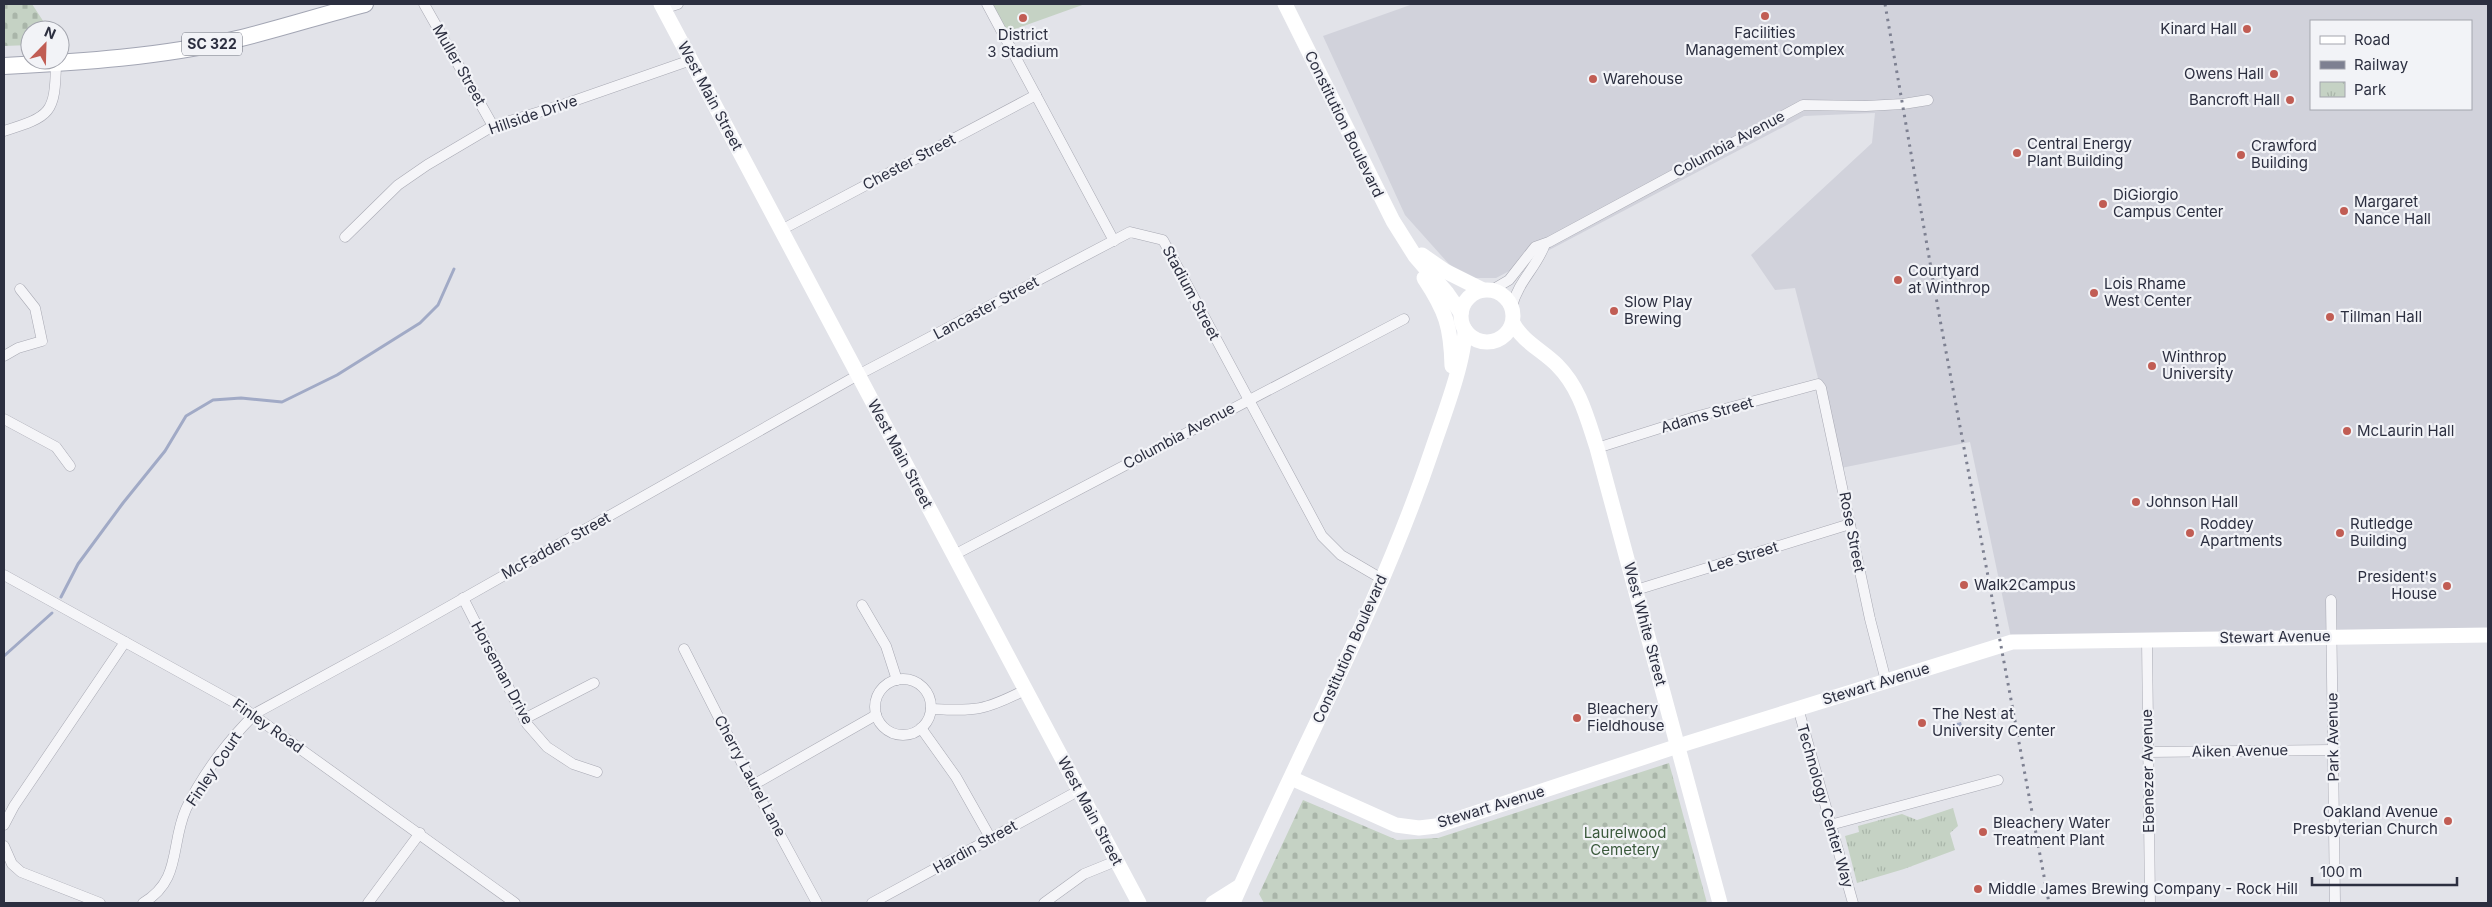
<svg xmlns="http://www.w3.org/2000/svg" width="2492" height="907" font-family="Inter,sans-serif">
	<defs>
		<pattern id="cemetery-stones" width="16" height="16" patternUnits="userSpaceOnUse" patternTransform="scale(1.25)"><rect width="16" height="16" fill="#c5d2c4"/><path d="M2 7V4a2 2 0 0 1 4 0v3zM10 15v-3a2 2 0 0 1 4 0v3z" fill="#a9b5a9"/></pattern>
		<pattern id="park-tufts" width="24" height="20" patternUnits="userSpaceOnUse" patternTransform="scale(1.25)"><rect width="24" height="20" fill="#c5d2c4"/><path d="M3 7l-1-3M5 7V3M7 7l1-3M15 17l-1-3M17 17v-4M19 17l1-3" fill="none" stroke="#a9b5a9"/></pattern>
	</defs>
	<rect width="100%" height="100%" fill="#e2e3e9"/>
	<path fill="#d1d2db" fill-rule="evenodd" d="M1413,4H2488V636L2012,642L1970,442L1841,468L1795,288L1775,290L1751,255L1872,143L1875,113L1804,116L1496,278H1475L1458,271L1448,263L1405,215L1323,36ZM2311,21H2471V109H2311Z"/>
	<path fill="#c5d2c4" d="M992,4H1085L1007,32Z"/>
	<g fill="url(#cemetery-stones)">
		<path d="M4,4H32L49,30H30V45L4,46Z"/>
		<path d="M1669,763L1707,903H1264L1259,894L1303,800L1397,840L1438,838Z"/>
	</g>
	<path fill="url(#park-tufts)" d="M1953,808L1958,826L1950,833L1955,850L1904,869L1857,883L1845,836L1859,832L1858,826L1902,814L1917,820Z"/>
	<path fill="#a1aac6" d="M1961,722L1963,730L1948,734L1945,726Z"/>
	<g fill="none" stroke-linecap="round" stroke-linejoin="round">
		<g stroke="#a1aac6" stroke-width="3">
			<path d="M61,597L78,564L123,503L165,451L186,416L213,400L241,398L282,402L337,375L420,323L438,305L454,269"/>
			<path d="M4,656L52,613"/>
		</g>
		<defs>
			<g id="street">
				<path d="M424,4L493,126"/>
				<path d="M987,4L1114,241"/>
				<path d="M663,9L678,4"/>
				<path d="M4,131C51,116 55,114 56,63"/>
				<path d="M783,229L1036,95"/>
				<path d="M345,237L398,185L427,165L493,126L562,105L691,60"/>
				<path d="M1492,290L1509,280L1535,247L1549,242L1803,105L1866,106L1903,104L1928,100"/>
				<path d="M1512,306C1519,280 1537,267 1545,244"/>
				<path d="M4,356L18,348L42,341L35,308L20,289"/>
				<path d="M4,419L56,447L70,466"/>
				<path d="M1597,448L1695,417L1818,384L1821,388L1870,619L1886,681"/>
				<path d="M954,555L1404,319"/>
				<path d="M4,575L239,705L515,903"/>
				<path d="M1636,590L1850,524"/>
				<path d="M463,598L527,724L547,747L573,764L597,772"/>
				<path d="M2331,600L2335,903"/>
				<path d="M862,605L886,646L897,680"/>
				<path d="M2147,639L2150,903"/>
				<path d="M684,649L753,785L817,903"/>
				<circle cx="903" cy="707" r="28"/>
				<path d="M1798,708L1853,903"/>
				<path d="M931,709C976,711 984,711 1025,690"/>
				<path d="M524,719L594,683"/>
				<path d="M921,728L956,777L991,839"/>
				<path d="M2148,752L2333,750"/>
				<path d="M753,785L876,715"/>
				<path d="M4,825L14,806L125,642"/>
				<path d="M1830,825L1998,780"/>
				<path d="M4,846L12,864L21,872L100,903"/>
				<path d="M143,903C182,880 170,845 186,809C202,775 229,739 256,713L390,640L858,375L1130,232L1163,240L1322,536L1341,555L1382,579"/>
				<path d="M368,903L420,833"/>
				<path d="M872,903L1078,791"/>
				<path d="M1044,903L1084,874L1116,861"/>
			</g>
			<path id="primary" d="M4,66C81,62 161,57 237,39C279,29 322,15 365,4"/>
		</defs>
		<use href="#street" stroke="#a8a9b3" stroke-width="11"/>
		<use href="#primary" stroke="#a3a6b4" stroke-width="18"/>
		<use href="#street" stroke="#f5f5f8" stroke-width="10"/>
		<g stroke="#fff" stroke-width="15">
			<path d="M661,4L1139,903"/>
			<path d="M1285,4L1393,221L1415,256L1447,293L1461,313"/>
			<path d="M1422,255L1445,271L1483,290"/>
			<path d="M1424,278C1446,311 1451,327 1452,366"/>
			<circle cx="1487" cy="316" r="26"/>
			<path d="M1513,323C1522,341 1543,351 1557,365C1580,388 1587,418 1597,448L1720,903"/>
			<path d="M1291,778L1396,825L1419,828L1436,826L1678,746L2012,642L2488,635"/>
			<path d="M1213,903L1240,886"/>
			<path d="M1233,903C1299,752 1379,607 1432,450C1443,417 1464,364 1465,330"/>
		</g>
		<use href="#primary" stroke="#fff" stroke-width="16"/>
		<path stroke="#7d8091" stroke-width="3" stroke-dasharray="2.5 5" stroke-linecap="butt" d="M1885,4L1939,314L2049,903"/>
	</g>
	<g fill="#c15d54" stroke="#f2f3f7" stroke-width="2">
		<circle cx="1765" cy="16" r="5"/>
		<circle cx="1023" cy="18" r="5"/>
		<circle cx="2247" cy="29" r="5"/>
		<circle cx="2274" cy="74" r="5"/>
		<circle cx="1593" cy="79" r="5"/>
		<circle cx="2290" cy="100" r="5"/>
		<circle cx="2017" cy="153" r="5"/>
		<circle cx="2241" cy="155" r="5"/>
		<circle cx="2103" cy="204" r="5"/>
		<circle cx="2344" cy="211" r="5"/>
		<circle cx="1898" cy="280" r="5"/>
		<circle cx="2094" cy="293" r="5"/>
		<circle cx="1614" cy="311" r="5"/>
		<circle cx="2330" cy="317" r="5"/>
		<circle cx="2152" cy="366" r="5"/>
		<circle cx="2347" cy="431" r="5"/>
		<circle cx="2136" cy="502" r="5"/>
		<circle cx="2190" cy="533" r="5"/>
		<circle cx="2340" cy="533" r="5"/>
		<circle cx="1964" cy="585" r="5"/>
		<circle cx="2447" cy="586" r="5"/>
		<circle cx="1577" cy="718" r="5"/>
		<circle cx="1922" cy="723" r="5"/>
		<circle cx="2448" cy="821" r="5"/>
		<circle cx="1983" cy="832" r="5"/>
		<circle cx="1978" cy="889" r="5"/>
	</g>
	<g text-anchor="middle" stroke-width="4.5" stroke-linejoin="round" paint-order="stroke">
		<rect fill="#f2f3f7" stroke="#676a77" stroke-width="1" x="182" y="32.5" width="60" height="23" rx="4"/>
		<g font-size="14" font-weight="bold" fill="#2c2f40">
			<text x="212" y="49">SC 322</text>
		</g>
		<g font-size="15" fill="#2c2f40" stroke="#f2f3f7" text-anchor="start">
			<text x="2237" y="34" text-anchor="end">Kinard Hall</text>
			<text x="1765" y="38" text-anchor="middle">Facilities<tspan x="1765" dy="17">Management Complex</tspan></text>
			<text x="1023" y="40" text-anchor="middle">District<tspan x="1023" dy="17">3 Stadium</tspan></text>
			<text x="2264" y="79" text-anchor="end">Owens Hall</text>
			<text x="1603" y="84">Warehouse</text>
			<text x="2280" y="105" text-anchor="end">Bancroft Hall</text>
			<text x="2027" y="149">Central Energy<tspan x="2027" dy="17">Plant Building</tspan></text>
			<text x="2251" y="151">Crawford<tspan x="2251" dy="17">Building</tspan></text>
			<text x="2113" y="200">DiGiorgio<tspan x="2113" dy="17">Campus Center</tspan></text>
			<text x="2354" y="207">Margaret<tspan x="2354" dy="17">Nance Hall</tspan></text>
			<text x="1908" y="276">Courtyard<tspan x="1908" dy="17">at Winthrop</tspan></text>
			<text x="2104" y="289">Lois Rhame<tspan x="2104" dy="17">West Center</tspan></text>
			<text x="1624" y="307">Slow Play<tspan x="1624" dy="17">Brewing</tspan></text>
			<text x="2340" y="322">Tillman Hall</text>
			<text x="2162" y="362">Winthrop<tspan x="2162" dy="17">University</tspan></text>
			<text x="2357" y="436">McLaurin Hall</text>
			<text x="2146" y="507">Johnson Hall</text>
			<text x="2200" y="529">Roddey<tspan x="2200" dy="17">Apartments</tspan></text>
			<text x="2350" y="529">Rutledge<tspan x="2350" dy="17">Building</tspan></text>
			<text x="2437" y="582" text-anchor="end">President's<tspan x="2437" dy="17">House</tspan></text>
			<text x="1974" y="590">Walk2Campus</text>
			<text x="1587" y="714">Bleachery<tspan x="1587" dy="17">Fieldhouse</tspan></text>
			<text x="1932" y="719">The Nest at<tspan x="1932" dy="17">University Center</tspan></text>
			<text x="2438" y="817" text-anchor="end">Oakland Avenue<tspan x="2438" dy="17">Presbyterian Church</tspan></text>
			<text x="1993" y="828">Bleachery Water<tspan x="1993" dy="17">Treatment Plant</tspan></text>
			<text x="1988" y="894">Middle James Brewing Company - Rock Hill</text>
		</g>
		<g font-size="15" fill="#2c2f40" stroke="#f2f3f7">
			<text transform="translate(459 65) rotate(60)" y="5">Muller Street</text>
			<text transform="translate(710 96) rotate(62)" y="5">West Main Street</text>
			<text transform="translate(533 115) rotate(-19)" y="5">Hillside Drive</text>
			<text transform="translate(1344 124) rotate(64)" y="5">Constitution Boulevard</text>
			<text transform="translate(1729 144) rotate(-28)" y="5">Columbia Avenue</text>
			<text transform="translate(909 162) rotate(-28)" y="5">Chester Street</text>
			<text transform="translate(1191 293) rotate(62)" y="5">Stadium Street</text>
			<text transform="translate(986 308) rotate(-28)" y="5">Lancaster Street</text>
			<text transform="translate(1707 415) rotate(-16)" y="5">Adams Street</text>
			<text transform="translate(1179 436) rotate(-28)" y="5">Columbia Avenue</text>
			<text transform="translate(900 454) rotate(62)" y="5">West Main Street</text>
			<text transform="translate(1852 532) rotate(79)" y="5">Rose Street</text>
			<text transform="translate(556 546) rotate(-29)" y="5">McFadden Street</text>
			<text transform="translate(1743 557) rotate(-17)" y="5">Lee Street</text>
			<text transform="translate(1645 624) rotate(75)" y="5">West White Street</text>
			<text transform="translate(2275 637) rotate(-1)" y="5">Stewart Avenue</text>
			<text transform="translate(1350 649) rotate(-66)" y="5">Constitution Boulevard</text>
			<text transform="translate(502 673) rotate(62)" y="5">Horseman Drive</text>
			<text transform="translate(1876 684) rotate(-17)" y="5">Stewart Avenue</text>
			<text transform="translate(268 726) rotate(35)" y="5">Finley Road</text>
			<text transform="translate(2333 737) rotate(-91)" y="5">Park Avenue</text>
			<text transform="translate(2240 751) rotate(-1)" y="5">Aiken Avenue</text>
			<text transform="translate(214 769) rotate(-56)" y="5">Finley Court</text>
			<text transform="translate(2148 771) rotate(-91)" y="5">Ebenezer Avenue</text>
			<text transform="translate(750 776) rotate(62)" y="5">Cherry Laurel Lane</text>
			<text transform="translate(1825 806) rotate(74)" y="5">Technology Center Way</text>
			<text transform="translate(1491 807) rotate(-17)" y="5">Stewart Avenue</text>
			<text transform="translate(1090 811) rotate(62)" y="5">West Main Street</text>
			<text transform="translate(975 847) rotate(-29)" y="5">Hardin Street</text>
		</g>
		<g font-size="15" fill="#3b5a3c" stroke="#f2f3f7">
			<text x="1625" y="838">Laurelwood<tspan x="1625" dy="17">Cemetery</tspan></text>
		</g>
	</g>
	<rect width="2492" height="907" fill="none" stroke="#2c2f40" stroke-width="10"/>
	<rect x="2310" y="20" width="162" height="90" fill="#f2f3f7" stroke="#a3a5ae"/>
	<rect x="2320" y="36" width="25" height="8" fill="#ffffff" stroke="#a3a5ae"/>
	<text x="2354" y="45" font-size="15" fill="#2c2f40">Road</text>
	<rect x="2320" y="61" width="25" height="8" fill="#7d8091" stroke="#a3a5ae"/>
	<text x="2354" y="70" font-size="15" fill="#2c2f40">Railway</text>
	<rect x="2320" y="82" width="25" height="15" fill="url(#park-tufts)" stroke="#a3a5ae"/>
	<text x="2354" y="95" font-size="15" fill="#2c2f40">Park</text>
	<g transform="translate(45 45) rotate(23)"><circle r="24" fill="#f2f3f7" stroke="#a3a5ae"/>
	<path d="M0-4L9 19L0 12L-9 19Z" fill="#c15d54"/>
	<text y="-8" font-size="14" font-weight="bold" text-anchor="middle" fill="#2c2f40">N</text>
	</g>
	<path d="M2312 877v8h145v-8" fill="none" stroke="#2c2f40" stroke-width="2.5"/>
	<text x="2320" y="877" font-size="15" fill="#2c2f40" stroke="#f2f3f7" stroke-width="4" paint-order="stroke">100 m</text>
</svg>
